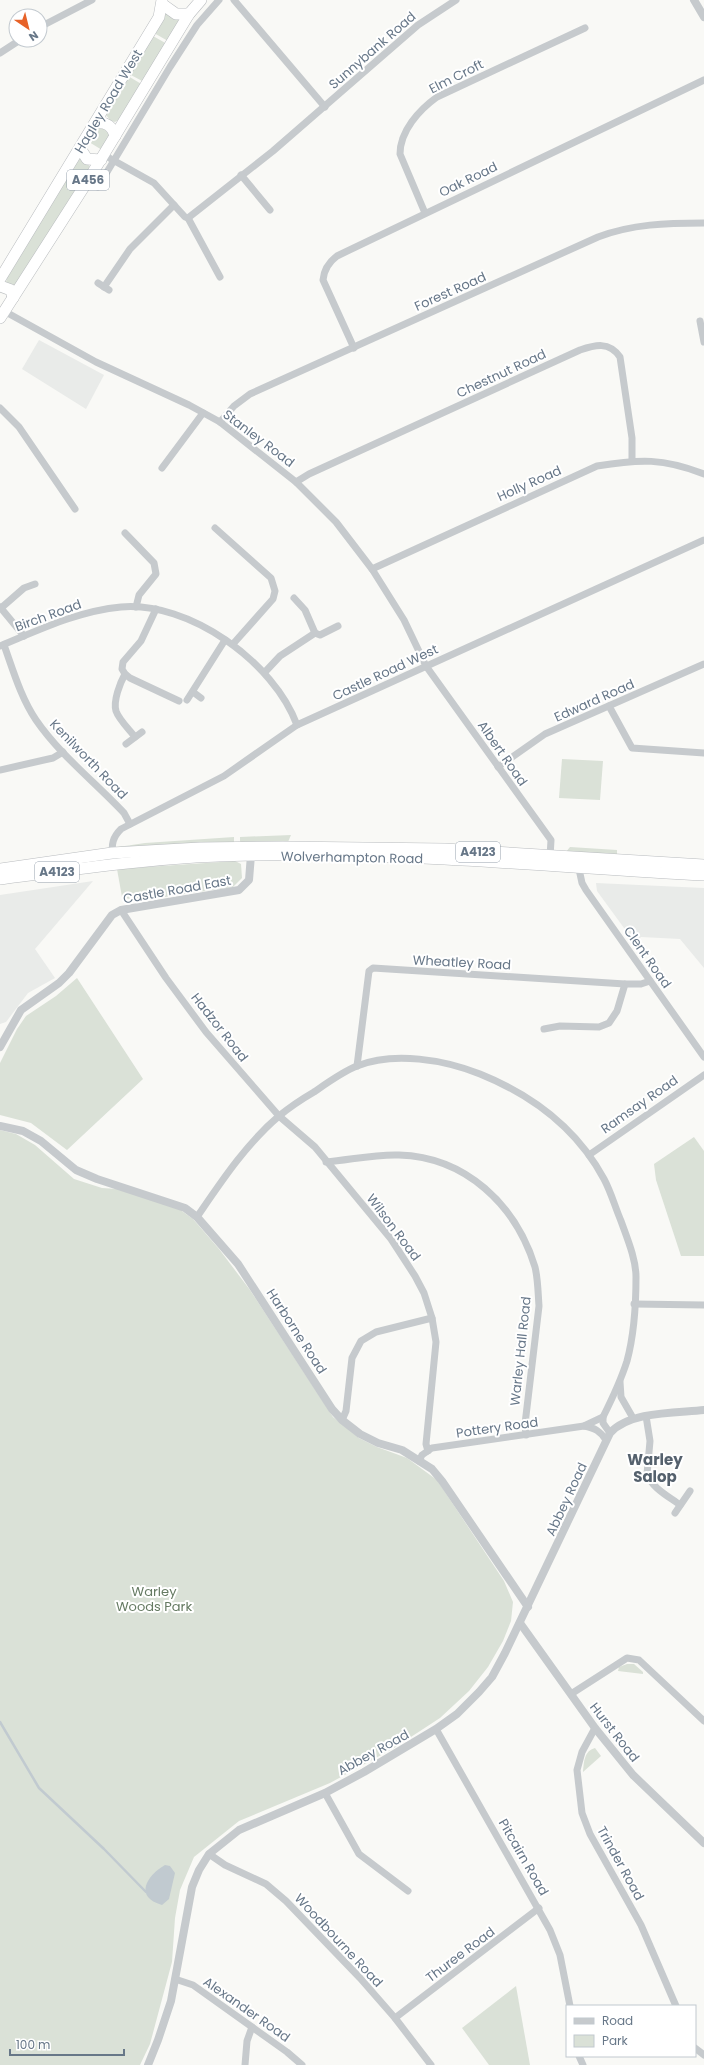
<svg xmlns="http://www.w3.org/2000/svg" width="704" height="2065" font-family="Poppins,sans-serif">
	<rect width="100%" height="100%" fill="#f9f9f6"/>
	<g fill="#e9ebe9">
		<path d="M39,340L104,375L86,409L22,369Z"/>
		<path d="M93,881L35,949L55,978L28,993L6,1022L0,1024V895Z"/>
		<path d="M596,883L704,888V968L680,939L641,937L635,943L597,891Z"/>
	</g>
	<g fill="#dae1d7">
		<path d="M166,11L182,18L168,41L154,33Z"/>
		<path d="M153,36L167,44L144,82L129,74Z"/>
		<path d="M128,76L143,85L120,119L115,122L111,121L106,115Z"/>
		<path d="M100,126L111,133L102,150L89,142Z"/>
		<path d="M79,159L86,161L91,169L14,287H11L6,282L7,278Z"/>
		<path d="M562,759L603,761L600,800L559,798Z"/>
		<path d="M291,835L288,842L241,843L240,841V837Z"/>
		<path d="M234,837V842L118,849V847L145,843Z"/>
		<path d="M570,847L617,850V854L566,852Z"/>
		<path d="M235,861L241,864L242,878L233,887L137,901L122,897L117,869Z"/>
		<path d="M77,978L143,1079L67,1150L31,1123L0,1115V1063L17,1029L26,1016L56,996Z"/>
		<path d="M0,1130L16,1134L35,1145L74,1179L102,1188L118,1189L179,1209L193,1219L219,1249L250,1290L333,1417L359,1438L377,1447L407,1458L437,1480L504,1581L513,1602L511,1621L503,1641L488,1667L469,1691L440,1718L394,1748L330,1783L239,1821L194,1857L180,1890L175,1918L172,1962L150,2044L140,2065H0Z"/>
		<path d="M694,1137L704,1151V1256H681L656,1180L654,1164Z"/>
		<path d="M627,1664H634L643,1672V1674L618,1671L619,1667Z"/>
		<path d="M595,1748L601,1756L583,1772C584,1762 584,1751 595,1748Z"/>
		<path d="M516,1986L530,2065H489L462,2028Z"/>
	</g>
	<path fill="#c1cad0" d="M165,1865L170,1866L175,1873L169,1899L162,1905C134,1897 146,1876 165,1865Z"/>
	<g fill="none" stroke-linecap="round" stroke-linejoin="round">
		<path stroke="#c1cad0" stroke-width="2.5" d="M0,1722L39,1788L104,1849L146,1892"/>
		<defs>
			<g id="trunk">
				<path d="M162,4L176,14H189"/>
				<path d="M95,123C106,122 112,125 115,136"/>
				<path d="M80,148L87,159L101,160"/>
				<path d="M0,279L159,17L162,0"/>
				<path d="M0,286L11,290L13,298"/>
				<path d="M0,318L87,182L189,14L201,0"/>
				<path d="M0,869L112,853L200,848L283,847L445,849L704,865"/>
				<path d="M0,879C83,868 166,856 251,855C402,852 553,867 704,875"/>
			</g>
		</defs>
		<use href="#trunk" stroke="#b9bcbf" stroke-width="12"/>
		<g stroke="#c6cacd" stroke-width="7">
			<path d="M234,0L325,107"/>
			<path d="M40,27L92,0"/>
			<path d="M0,53L20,40"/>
			<path d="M104,155L154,183L185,217L188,218L273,151L418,25L456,0"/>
			<path d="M241,175L270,210"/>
			<path d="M87,182L98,187L170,67L197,25L219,0"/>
			<path d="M425,213L400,154C400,131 419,110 437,97L585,28"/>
			<path d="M188,218L220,277"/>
			<path d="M98,283L109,290"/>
			<path d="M104,287L130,249L174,205"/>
			<path d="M4,311L96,362L189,405L220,422L296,482L336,522L372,569L404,620L426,666L551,840L550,857"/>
			<path d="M700,321L704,342"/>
			<path d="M354,348L323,280C324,269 329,262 337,256L704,80"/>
			<path d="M0,408L19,427L75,509"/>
			<path d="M220,422L234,406L250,394L598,237C632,224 667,223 704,223"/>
			<path d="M162,468L203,413"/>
			<path d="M296,482L309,474L580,350C595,345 609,341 620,357L632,438V460"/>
			<path d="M215,528L271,578L275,591L273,599L233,644"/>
			<path d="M125,533L154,563L156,574L139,595L136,607"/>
			<path d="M372,569L597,466C640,459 663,458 704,474"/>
			<path d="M294,598L305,610L315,633L320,635L338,626"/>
			<path d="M0,607L24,636"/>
			<path d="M1,608L24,588L35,584"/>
			<path d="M156,609L141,641L123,662L122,669L125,674L130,678L179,701"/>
			<path d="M4,645C13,670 21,698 36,720C60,755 95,782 124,813L130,824"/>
			<path d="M0,646C39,630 78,611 121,607C189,601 274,662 297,725"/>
			<path d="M265,672L280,656L315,633"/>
			<path d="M125,674C120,683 113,701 116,711C119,720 130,730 135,737"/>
			<path d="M193,692L201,698"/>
			<path d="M187,700L225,640"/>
			<path d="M609,706L632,748L704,753"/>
			<path d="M126,744L142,732"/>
			<path d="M498,767L545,734L704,664"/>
			<path d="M0,770L53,758L63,752"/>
			<path d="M113,856C111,844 113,837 121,829L224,776L297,725L704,540"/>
			<path d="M579,869L582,883L586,890L704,1057"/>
			<path d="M121,910L166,978L206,1032L279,1116L315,1147L391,1239L415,1276L424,1293L432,1318L436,1342L426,1444L428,1451"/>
			<path d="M544,1029L560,1026L599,1027L609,1023L617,1011L625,984"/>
			<path d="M357,1066L369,971L373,968L625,984H641L650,981"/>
			<path d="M589,1155L704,1075"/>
			<path d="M326,1162C350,1160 375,1154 399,1155C466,1157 516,1205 535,1267C538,1279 538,1293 539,1306L525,1424L526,1435"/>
			<path d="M197,1217C221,1182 246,1144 279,1116C290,1107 302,1099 314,1092C327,1083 342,1072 357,1066C394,1051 445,1060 480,1074C532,1095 577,1129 604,1179C611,1192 615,1207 621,1221C627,1238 636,1259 636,1277C636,1304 634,1335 627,1361C621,1380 612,1399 603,1417V1423L610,1433"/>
			<path d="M634,1304L704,1305"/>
			<path d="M620,1382L621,1397L633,1418"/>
			<path d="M646,1416L650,1441L647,1474C652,1488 668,1496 680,1505"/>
			<path d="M342,1420L346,1411L352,1358L361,1341L376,1332L432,1318"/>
			<path d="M584,1426C595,1428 600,1431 606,1440"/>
			<path d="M419,1461L422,1455L432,1448L584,1426L603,1417"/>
			<path d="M675,1513L690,1491"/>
			<path d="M571,1694L627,1658L639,1660L704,1721"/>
			<path d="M595,1728L582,1752L577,1770L582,1813L590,1834L641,1925L676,2006"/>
			<path d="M436,1729L550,1930L560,1955L570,2006"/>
			<path d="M325,1793L359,1854L408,1891"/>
			<path d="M209,1854L225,1865L266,1884L286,1901L360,1978L395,2018L431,2065"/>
			<path d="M175,1979L193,1985L287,2052L302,2065"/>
			<path d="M395,2018L539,1908"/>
			<path d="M695,2048L704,2055"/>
			<path d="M579,2056L583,2065"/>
			<path d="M245,2065L247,2041L252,2027"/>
		</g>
		<g stroke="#c6cacd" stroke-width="8">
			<path d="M694,0L704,17"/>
			<path d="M0,1047L21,1010L59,983L69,973L112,915L121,910L239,890L249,880L251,855"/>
			<path d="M0,1126L23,1131L41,1141L76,1170L97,1179L173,1204L185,1208L197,1217L238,1264L332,1409L342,1420L360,1434L378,1443L402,1450L432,1469L442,1481L528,1607"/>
			<path d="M520,1623L595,1728L633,1775L704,1843"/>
			<path d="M148,2065L158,2040L171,2001L192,1887L199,1870L209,1854L239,1830L325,1793L364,1772L436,1729L457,1714L479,1692L492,1677L505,1653L610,1433C630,1411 676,1413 704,1410"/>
		</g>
		<use href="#trunk" stroke="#fff" stroke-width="11"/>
	</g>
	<g text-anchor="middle" stroke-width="4" stroke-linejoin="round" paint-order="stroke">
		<g fill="#fff" stroke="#95a0ac" stroke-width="1">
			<rect x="67" y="170" width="42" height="20" rx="3"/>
			<rect x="456" y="842" width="44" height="20" rx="3"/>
			<rect x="35" y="862" width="44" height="20" rx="3"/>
		</g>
		<g font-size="12" font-weight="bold" fill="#677788">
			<text x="88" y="184">A456</text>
			<text x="478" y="856">A4123</text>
			<text x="57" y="876">A4123</text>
		</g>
		<g font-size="13" fill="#677788" stroke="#fff">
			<text transform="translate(372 50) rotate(-41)" y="5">Sunnybank Road</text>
			<text transform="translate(456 76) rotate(-27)" y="5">Elm Croft</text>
			<text transform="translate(108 101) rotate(-59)" y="5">Hagley Road West</text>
			<text transform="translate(468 179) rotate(-26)" y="5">Oak Road</text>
			<text transform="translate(450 291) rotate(-24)" y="5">Forest Road</text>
			<text transform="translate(501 373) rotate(-25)" y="5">Chestnut Road</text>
			<text transform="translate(259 438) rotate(37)" y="5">Stanley Road</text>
			<text transform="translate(529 483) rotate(-24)" y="5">Holly Road</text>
			<text transform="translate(48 615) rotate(-20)" y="5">Birch Road</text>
			<text transform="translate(385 672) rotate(-25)" y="5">Castle Road West</text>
			<text transform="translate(594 700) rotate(-24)" y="5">Edward Road</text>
			<text transform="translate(503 753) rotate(55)" y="5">Albert Road</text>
			<text transform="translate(89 759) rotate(46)" y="5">Kenilworth Road</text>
			<text transform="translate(352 857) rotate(1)" y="5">Wolverhampton Road</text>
			<text transform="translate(177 889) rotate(-10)" y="5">Castle Road East</text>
			<text transform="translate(648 957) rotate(55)" y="5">Clent Road</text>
			<text transform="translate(462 962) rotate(3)" y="5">Wheatley Road</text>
			<text transform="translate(220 1027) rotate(52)" y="5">Hadzor Road</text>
			<text transform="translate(639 1104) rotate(-35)" y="5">Ramsay Road</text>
			<text transform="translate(394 1227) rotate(53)" y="5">Wilson Road</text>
			<text transform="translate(297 1331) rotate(57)" y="5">Harborne Road</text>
			<text transform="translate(520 1351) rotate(-84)" y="5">Warley Hall Road</text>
			<text transform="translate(497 1427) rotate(-8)" y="5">Pottery Road</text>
			<text transform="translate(566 1499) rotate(-65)" y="5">Abbey Road</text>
			<text transform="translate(615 1732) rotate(52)" y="5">Hurst Road</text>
			<text transform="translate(373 1752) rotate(-29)" y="5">Abbey Road</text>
			<text transform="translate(524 1857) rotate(60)" y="5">Pitcairn Road</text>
			<text transform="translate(621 1863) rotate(61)" y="5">Trinder Road</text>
			<text transform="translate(339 1940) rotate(47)" y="5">Woodbourne Road</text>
			<text transform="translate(460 1954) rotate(-37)" y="5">Thuree Road</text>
			<text transform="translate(247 2009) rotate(35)" y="5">Alexander Road</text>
		</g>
		<g font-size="13" fill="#657a62" stroke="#fff">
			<text x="154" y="1596">Warley<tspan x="154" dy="15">Woods Park</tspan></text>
		</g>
		<g font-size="15" font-weight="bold" fill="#55616d" stroke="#fff">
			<text x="655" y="1465">Warley<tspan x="655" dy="17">Salop</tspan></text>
		</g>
	</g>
	<rect x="566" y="2005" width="130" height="52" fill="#ffffff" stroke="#c2c9cf"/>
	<rect x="574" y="2018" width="20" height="6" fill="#c6cacd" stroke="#c2c9cf"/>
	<text x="602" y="2025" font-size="12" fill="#677788">Road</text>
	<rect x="574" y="2035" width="20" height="12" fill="#dae1d7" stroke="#c2c9cf"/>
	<text x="602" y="2045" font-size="12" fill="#677788">Park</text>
	<g transform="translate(28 28) rotate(145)"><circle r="19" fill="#ffffff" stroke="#c2c9cf"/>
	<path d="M0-3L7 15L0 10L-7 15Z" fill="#e76228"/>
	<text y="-6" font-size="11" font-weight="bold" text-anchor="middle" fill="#677788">N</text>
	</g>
	<path d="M10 2049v6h114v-6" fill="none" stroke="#677788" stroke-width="2"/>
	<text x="16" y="2049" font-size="12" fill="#677788" stroke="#ffffff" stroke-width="3" paint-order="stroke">100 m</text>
</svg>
